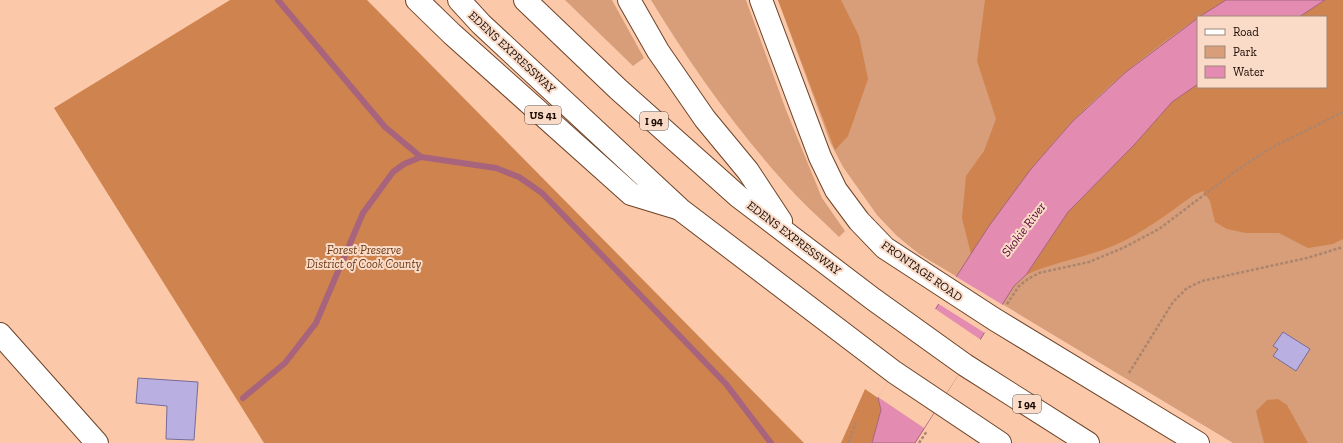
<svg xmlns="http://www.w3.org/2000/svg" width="1343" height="443" font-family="'Zilla Slab',serif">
	<rect width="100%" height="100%" fill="#fbc9aa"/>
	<g fill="#d79e79" fill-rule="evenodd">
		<path d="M565,0H612L644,58L633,66Z"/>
		<path d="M651,0H746L786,110L822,198L845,231L839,237C820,218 800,201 783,181C733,125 690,64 651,0Z"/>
		<path d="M778,0H1343V443H1233L919,254L897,236L877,215L843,167L830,142ZM1198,17H1326V87H1198Z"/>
	</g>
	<g fill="#cf834f">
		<path d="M230,0H367L804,443H264L54,108Z"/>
		<path d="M778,0H841L859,36L868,79L848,136L835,150Z"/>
		<path d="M985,0H1226C1171,34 1117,75 1072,122C1034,162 1001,208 971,254L962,218L966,176L984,151L996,119L977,61Z"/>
		<path d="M1325,0H1343V239L1333,244L1308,248L1279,233H1246L1227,229L1215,222L1210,201L1203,191L1194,195C1168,213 1142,234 1113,246C1084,258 1053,262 1026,275L1068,212L1134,145L1172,102L1198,84V87H1326V17H1299Z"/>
		<path d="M865,389L878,398L881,410L872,443H841Z"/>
		<path d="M1278,399L1287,405L1308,443H1264L1256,411L1267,400Z"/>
	</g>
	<g fill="#e38bb0" stroke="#a7647c">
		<path d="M1226,0H1325L1299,17H1199Z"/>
		<path d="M1198,18V84L1172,102L1134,145L1068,212L1026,275L1014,286L915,443H872L881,410L878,398L989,226L1031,169L1072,122L1126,72Z"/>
	</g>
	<g fill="#fbc9aa">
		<path d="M955,276L1003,305L985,333L937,303Z"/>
		<path d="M934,308L981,340L924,428L878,397Z"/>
	</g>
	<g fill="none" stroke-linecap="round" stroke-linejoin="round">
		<g stroke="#a7647c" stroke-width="6">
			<path d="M278,0L385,127L421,157L496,168L519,177L542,193L726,384L771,443"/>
			<path d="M243,398L285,363L316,323L363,213L393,172L404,164L421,157"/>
		</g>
	</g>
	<g fill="#b9afe1" stroke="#766c9a">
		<path d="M1283,332L1310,349L1296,371L1273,356L1278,349L1273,346Z"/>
		<path d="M138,378L198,382L194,440L166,439L167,406L136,403Z"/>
	</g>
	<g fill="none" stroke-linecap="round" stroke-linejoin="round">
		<defs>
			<g id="minor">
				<path d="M761,0L820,157L836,190L859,221L885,248L994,319L1198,443"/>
				<path d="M0,334L97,443"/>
			</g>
			<g id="highway">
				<path d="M417,0L452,34L631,194L677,208"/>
				<path d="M459,0L481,24L681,210L894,372L1000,443"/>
				<path d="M525,0L618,89L739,197L873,299L965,365L1088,443"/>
				<path d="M629,0L658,51L705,119L748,171L781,221"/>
			</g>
		</defs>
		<use href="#minor" stroke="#6d4327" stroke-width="24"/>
		<use href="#highway" stroke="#6d4327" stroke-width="24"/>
		<g stroke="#ab856e" stroke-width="2.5" stroke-dasharray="3 2" stroke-linecap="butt">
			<path d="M1007,304L1019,286L1028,279L1039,273L1089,262L1123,248L1159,229L1237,170L1271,148L1343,112"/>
			<path d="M1129,373L1173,302L1187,288L1202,281L1307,258L1343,247"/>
			<path d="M848,443L856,423"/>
			<path d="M919,443L927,431"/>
		</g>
		<use href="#minor" stroke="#fff" stroke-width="22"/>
		<use href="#highway" stroke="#fff" stroke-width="22"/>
	</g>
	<g text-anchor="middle" stroke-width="4" stroke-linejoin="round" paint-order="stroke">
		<g fill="#f9dbc8" stroke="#5d493d" stroke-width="1">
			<rect x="525" y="106" width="36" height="18" rx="3"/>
			<rect x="640" y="112" width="28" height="18" rx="3"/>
			<rect x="1013" y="395" width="28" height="18" rx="3"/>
		</g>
		<g font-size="11" font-weight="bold" fill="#1a0a02">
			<text x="543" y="119">US 41</text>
			<text x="654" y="125">I 94</text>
			<text x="1027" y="408">I 94</text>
		</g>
		<g font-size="12" fill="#1a0a02" stroke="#f9dbc8">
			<text transform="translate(512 52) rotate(43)" y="4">EDENS EXPRESSWAY</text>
			<text transform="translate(794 238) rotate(37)" y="4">EDENS EXPRESSWAY</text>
			<text transform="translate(922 271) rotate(35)" y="4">FRONTAGE ROAD</text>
		</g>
		<g font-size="12" font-style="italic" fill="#693610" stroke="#f9dbc8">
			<text x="364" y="254">Forest Preserve<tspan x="364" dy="14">District of Cook County</tspan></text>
		</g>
		<g font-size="13" font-style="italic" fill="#520230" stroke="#f9dbc8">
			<text transform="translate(1023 229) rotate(-53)" y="5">Skokie River</text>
		</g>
	</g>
	<rect x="1197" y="16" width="130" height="72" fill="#f9dbc8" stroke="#a08779"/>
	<rect x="1205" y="29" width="20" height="6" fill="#ffffff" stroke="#a08779"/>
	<text x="1233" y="36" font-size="12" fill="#1a0a02">Road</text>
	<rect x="1205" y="46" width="20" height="12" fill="#d79e79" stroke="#a08779"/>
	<text x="1233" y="56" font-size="12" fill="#1a0a02">Park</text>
	<rect x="1205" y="66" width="20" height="12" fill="#e38bb0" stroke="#a08779"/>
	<text x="1233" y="76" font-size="12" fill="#1a0a02">Water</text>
</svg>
